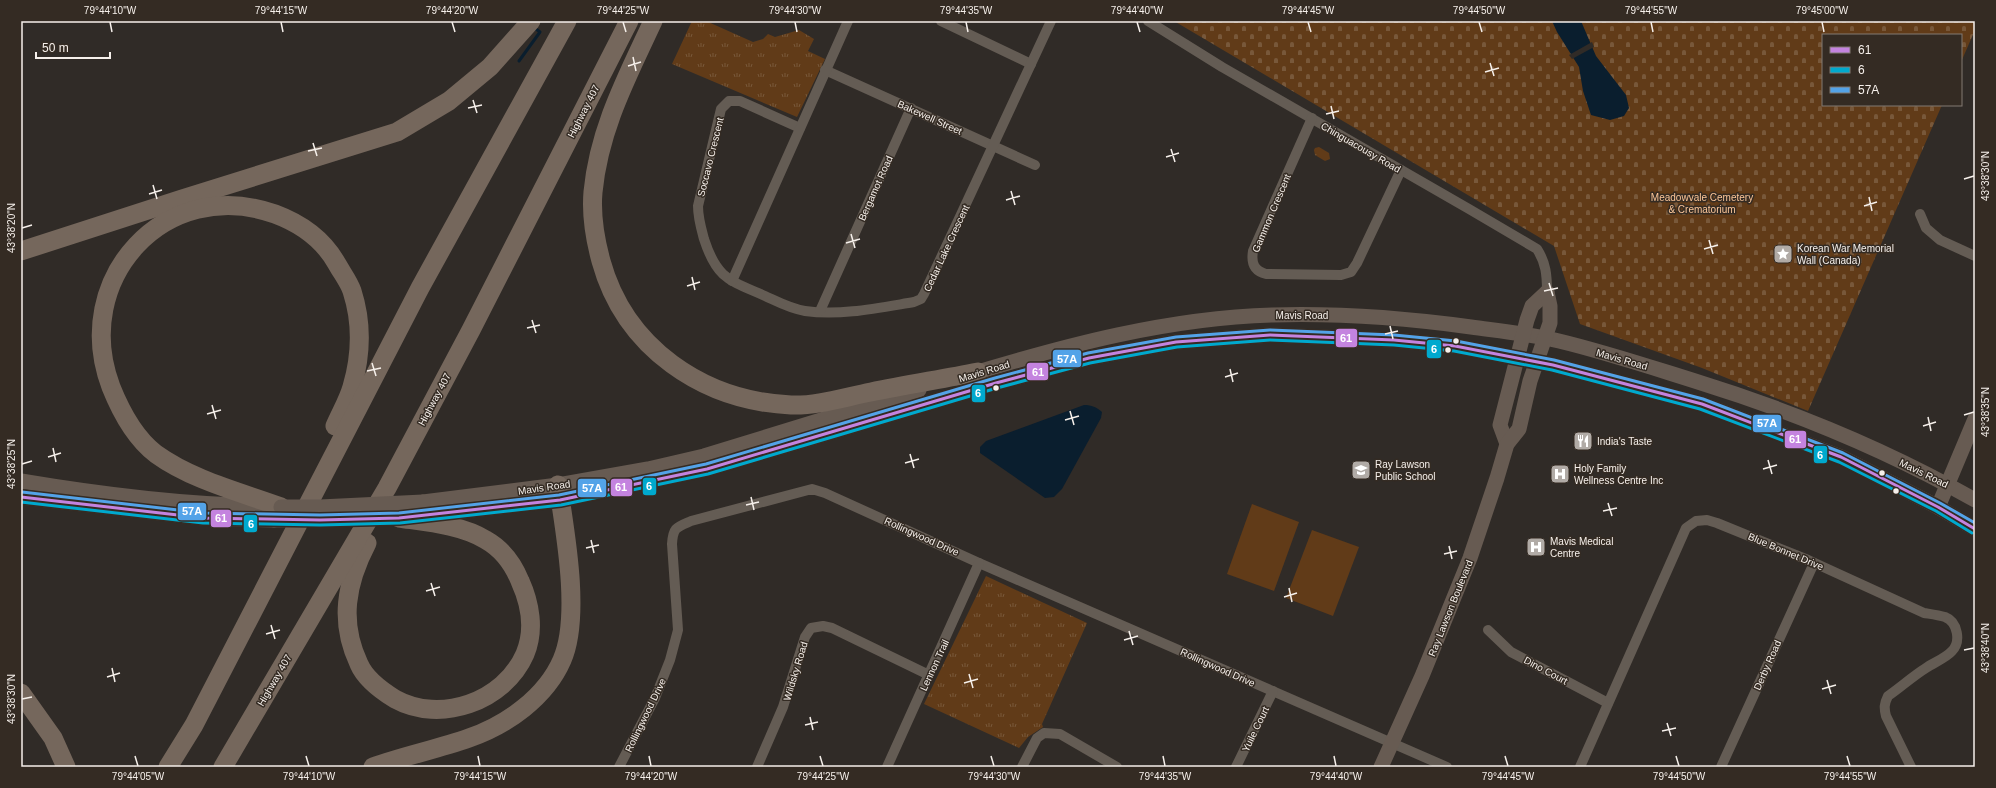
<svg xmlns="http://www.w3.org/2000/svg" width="1996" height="788" font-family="Arial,sans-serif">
	<defs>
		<pattern id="cemetery-stones" width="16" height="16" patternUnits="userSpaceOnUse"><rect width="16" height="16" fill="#613b18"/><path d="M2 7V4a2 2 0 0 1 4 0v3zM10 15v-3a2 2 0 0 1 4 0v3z" fill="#78583a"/></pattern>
		<pattern id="park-tufts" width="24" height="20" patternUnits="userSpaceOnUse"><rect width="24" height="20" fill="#613b18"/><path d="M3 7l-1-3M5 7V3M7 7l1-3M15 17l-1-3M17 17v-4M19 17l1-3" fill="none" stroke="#78583a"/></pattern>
	</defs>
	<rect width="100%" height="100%" fill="#302b27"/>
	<path fill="url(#cemetery-stones)" d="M1174,21H1975V30L1961,62V35H1823V105H1942L1808,411L1702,368L1580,324L1554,246Z"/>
	<g fill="url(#park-tufts)">
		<path d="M692,21H706L753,42L763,39L768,34L775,37L799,30L814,39L808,51L825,59L797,117L672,64Z"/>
		<path d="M1319,147L1329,153L1330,159L1325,161L1315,155L1314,150L1315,148Z"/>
		<path d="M986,576L1087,623L1042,724L1043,727L1028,737L1019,748L924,704Z"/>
	</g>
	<g fill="#613b18">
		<path d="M1252,504L1299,522L1274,591L1227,574Z"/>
		<path d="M1312,530L1359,547L1333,616L1286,598Z"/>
	</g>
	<g fill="#0a1e2e">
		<path d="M1552,21H1581L1596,56L1626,95L1629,108L1624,116L1610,120L1591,115L1583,91L1579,67L1557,32Z"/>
		<path d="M1084,405C1092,405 1096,407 1102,412L1101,418L1062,489L1054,497L1045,498L980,453V447L986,441Z"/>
	</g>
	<path fill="#302b27" d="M1592,42L1594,47L1572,59L1569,55Z"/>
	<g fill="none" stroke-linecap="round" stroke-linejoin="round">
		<path stroke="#0a1e2e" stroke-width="3" d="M519,61L540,32L536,29"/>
		<g stroke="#645c54" stroke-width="10">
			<path d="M941,21L1031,64"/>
			<path d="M1148,21L1222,67L1469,209L1537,249C1546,263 1547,275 1547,292"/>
			<path d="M825,70L1035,165"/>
			<path d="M1312,118L1253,251C1251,263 1254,271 1266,274L1341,275L1351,272L1357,263L1401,170"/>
			<path d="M800,128L740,101H729L721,109L698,206C698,218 701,228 704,239C717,279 729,280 765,296C778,302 791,309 805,311C841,316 878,308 914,302L921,299L924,294L1051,21"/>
			<path d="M1920,214L1926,228L1940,240L1975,256"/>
			<path d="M732,281L848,21"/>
			<path d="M820,311L911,108"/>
			<path d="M1488,630L1511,652L1608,703"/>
			<path d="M619,767L655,698L670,660L678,630L672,544C673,527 677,527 691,521L812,489L825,493L979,563L1447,767"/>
			<path d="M757,767L783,707L805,637L811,628L823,626L832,628L929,675"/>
			<path d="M887,767L979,563"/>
			<path d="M1022,767L1037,738L1044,733L1060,734L1117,767"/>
			<path d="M1236,767L1273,691"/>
			<path d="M1580,767L1686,528L1696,521L1707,520L1717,523L1808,560L1924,613C1930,614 1938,615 1945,617C1958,622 1961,642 1952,651C1946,658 1933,663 1926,668C1913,676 1901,687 1888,696C1884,704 1884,708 1886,716L1911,767"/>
			<path d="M1721,767L1814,563"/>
		</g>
		<g stroke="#675b52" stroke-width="15">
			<path d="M968,375C1067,345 1168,318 1272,315C1339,313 1405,318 1471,327C1500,331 1530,334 1559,341C1605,352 1650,367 1695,381C1792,411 1887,450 1975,500"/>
			<path d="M1507,444L1500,425L1527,320L1532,306L1547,292"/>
			<path d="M21,481C104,495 184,505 268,506"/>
			<path d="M21,497L204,518L274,520"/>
			<path d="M423,502L558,485L648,469L704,456L919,390"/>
			<path d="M1938,507L1975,419"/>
			<path d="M417,516L560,500L707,469L996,383L1089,358L1176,342L1270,335L1394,340L1455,346L1553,365L1702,404L1841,457L1938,507L1975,529"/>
			<path d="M1381,767L1422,676L1470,558L1497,478L1507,444L1519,429L1530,381L1550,323V306L1547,292"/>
		</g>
		<g stroke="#75675c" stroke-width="19">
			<path d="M653,21C627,77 599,129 593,192C591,215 595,239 601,261C625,348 703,401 791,405C817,406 845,397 871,392C906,385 942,379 978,372"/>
			<path d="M21,251L182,199L397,132L449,101L490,67L531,21"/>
			<path d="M281,507C240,492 192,480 156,454C135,438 121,412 111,387C70,279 165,175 275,214C302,224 323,239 337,264C342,273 349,282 352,291C362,322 361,356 352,387C348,401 340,414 335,426"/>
			<path d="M367,543C346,583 339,622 359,664C365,678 382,691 395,699C440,724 504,702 525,654C535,630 530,603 520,581C513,564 502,549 486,540C462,525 426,522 399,518"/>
			<path d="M21,693L53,738L66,767"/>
			<path d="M168,767L194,725L420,288L567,21"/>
			<path d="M223,767L387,488L471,330L629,21"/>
			<path d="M373,767C404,756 438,749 469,738C507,725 546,697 562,660C581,617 565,531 558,485"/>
		</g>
		<g stroke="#675b52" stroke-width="15">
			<path d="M281,507H320L423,502"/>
			<path d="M274,520L399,518"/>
		</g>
		<defs>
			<path id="bus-1" d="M21,497L204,518L320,520L399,518L560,500L707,469L996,383L1089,358L1176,342L1270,335L1394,340L1455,346L1553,365L1702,404L1841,457L1938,507L1975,529"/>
			<path id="bus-2" d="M21,502L203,523L320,525L400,523L561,505L708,474L997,388L1090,363L1177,347L1270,340L1394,345L1454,351L1552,370L1700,409L1839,462L1936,511L1972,533"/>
			<path id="bus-3" d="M22,492L204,513L320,515L399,513L559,495L706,464L995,378L1088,353L1176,337L1270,330L1394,335L1456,341L1554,360L1703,399L1843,453L1940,503L1975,523"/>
		</defs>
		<use href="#bus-1" stroke="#342b23" stroke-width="6"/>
		<use href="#bus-2" stroke="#342b23" stroke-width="6"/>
		<use href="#bus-3" stroke="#342b23" stroke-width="6"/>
		<use href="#bus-1" stroke="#c483df" stroke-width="3"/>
		<use href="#bus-2" stroke="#00a9ce" stroke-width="3"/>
		<use href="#bus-3" stroke="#53a3e8" stroke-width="3"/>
	</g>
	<path fill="none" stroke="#f6f0eb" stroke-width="1.5" d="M110,22L112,32M281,22L283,32M452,22L455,32M623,22L626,32M795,22L797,32M966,22L968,32M1137,22L1140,32M1308,22L1311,32M1479,22L1482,32M1651,22L1653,32M1822,22L1824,32M633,57L636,71M1490,63L1494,76M628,66L641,62M1485,72L1499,68M473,100L477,113M1331,106L1334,119M468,108L482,105M1326,114L1339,111M313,143L317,156M1171,149L1175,162M308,151L322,148M1166,157L1179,153M1964,179L1974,176M153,185L157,199M1011,191L1015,205M149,194L162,190M1869,197L1872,211M1006,200L1020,196M1864,206L1877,202M22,228L32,225M851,234L855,248M1709,240L1713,254M846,243L860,239M1704,249L1718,245M692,277L695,290M1549,283L1553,296M687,286L700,282M1544,291L1558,288M532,320L536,333M1390,326L1393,339M527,328L540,325M1385,334L1398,331M372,363L376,376M1230,369L1233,382M367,371L381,368M1225,377L1238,373M212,405L216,419M1070,411L1074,425M207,414L221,410M1964,415L1974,412M1928,417L1931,431M1065,420L1079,416M1923,426L1936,422M53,448L56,462M910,454L914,468M48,457L61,453M1768,460L1772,474M905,463L919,459M22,464L32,461M1763,469L1777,465M751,497L754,510M1608,503L1612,516M746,505L759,502M1603,511L1617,508M591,540L594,553M1449,546L1452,559M586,548L599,545M1444,554L1457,551M431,583L435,596M1289,588L1292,602M426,591L440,587M1284,597L1297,593M271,625L275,639M1129,631L1133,645M266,634L280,630M1124,640L1138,636M1964,650L1974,648M112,668L115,682M969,674L973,688M107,677L120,673M1827,680L1831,694M964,683L978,679M1822,689L1836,685M22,699L32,697M810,717L813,730M1667,723L1671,736M805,725L818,722M1662,731L1676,728M135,756L138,766M306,756L309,766M478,756L480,766M649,756L651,766M820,756L823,766M991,756L994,766M1163,756L1165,766M1334,756L1336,766M1505,756L1508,766M1676,756L1679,766M1847,756L1850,766"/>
	<defs>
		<symbol id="sight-square" viewBox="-11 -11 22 22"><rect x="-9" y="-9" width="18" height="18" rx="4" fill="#b1aba6" stroke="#342b23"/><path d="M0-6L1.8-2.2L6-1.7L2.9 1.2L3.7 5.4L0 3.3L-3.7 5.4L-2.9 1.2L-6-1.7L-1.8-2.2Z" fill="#fff"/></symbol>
		<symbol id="restaurant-square" viewBox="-11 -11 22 22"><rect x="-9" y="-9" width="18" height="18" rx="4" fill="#b1aba6" stroke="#342b23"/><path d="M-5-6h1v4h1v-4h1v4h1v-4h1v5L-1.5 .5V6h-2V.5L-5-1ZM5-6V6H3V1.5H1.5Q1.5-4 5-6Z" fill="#fff"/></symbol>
		<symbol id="school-square" viewBox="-11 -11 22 22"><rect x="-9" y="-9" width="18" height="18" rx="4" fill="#b1aba6" stroke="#342b23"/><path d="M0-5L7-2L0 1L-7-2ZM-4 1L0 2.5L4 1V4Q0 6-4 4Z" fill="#fff"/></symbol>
		<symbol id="hospital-square" viewBox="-11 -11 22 22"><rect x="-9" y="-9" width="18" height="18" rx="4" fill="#b1aba6" stroke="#342b23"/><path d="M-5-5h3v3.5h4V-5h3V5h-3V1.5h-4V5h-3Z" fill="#fff"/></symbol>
	</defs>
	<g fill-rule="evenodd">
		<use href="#sight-square" x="1772" y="243" width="22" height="22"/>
		<use href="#restaurant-square" x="1572" y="430" width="22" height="22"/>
		<use href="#school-square" x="1350" y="459" width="22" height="22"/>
		<use href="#hospital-square" x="1549" y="463" width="22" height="22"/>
		<use href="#hospital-square" x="1525" y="536" width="22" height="22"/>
	</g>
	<g fill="#f6f0eb" stroke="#342b23" stroke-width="1.5">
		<circle cx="1456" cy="341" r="3.5"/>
		<circle cx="1448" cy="350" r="3.5"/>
		<circle cx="996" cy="388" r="3.5"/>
		<circle cx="1882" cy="473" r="3.5"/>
		<circle cx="1896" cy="491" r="3.5"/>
	</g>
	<g text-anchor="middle" stroke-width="3" stroke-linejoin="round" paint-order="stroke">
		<g font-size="10" fill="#f6f0eb" stroke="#342b23">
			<text transform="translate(583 111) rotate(-63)" y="4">Highway 407</text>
			<text transform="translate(930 117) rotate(24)" y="4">Bakewell Street</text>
			<text transform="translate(1361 147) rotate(30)" y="4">Chinguacousy Road</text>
			<text transform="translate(710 157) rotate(-76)" y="4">Soccavo Crescent</text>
			<text transform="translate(875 188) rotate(-66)" y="4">Bergamot Road</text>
			<text transform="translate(1271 213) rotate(-67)" y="4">Gammon Crescent</text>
			<text transform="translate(946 248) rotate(-65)" y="4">Cedar Lake Crescent</text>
			<text x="1302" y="319">Mavis Road</text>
			<text transform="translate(1622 359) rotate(16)" y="4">Mavis Road</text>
			<text transform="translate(984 371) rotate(-17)" y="4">Mavis Road</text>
			<text transform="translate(434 399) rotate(-62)" y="4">Highway 407</text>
			<text transform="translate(1924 473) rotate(26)" y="4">Mavis Road</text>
			<text transform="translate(544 487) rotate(-8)" y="4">Mavis Road</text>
			<text transform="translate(922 536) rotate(24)" y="4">Rollingwood Drive</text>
			<text transform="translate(1786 551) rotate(23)" y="4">Blue Bonnet Drive</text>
			<text transform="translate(1450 608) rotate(-68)" y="4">Ray Lawson Boulevard</text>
			<text transform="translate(934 665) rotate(-65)" y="4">Lennon Trail</text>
			<text transform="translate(1767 665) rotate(-66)" y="4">Derby Road</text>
			<text transform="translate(1218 667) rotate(24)" y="4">Rollingwood Drive</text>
			<text transform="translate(1546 670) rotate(28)" y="4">Dino Court</text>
			<text transform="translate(795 671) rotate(-73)" y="4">Wildsky Road</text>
			<text transform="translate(274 680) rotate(-60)" y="4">Highway 407</text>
			<text transform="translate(645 715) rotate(-64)" y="4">Rollingwood Drive</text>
			<text transform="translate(1255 729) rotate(-64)" y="4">Yuile Court</text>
		</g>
		<g font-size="10" fill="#fbc598" stroke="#342b23">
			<text x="1702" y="201">Meadowvale Cemetery<tspan x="1702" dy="12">&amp; Crematorium</tspan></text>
		</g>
		<g font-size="10" fill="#f6f0eb" stroke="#342b23" text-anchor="start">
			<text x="1797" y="252">Korean War Memorial<tspan x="1797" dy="12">Wall (Canada)</tspan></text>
			<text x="1597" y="445">India's Taste</text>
			<text x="1375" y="468">Ray Lawson<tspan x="1375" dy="12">Public School</tspan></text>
			<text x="1574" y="472">Holy Family<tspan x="1574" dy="12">Wellness Centre Inc</tspan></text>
			<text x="1550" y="545">Mavis Medical<tspan x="1550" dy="12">Centre</tspan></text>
		</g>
	</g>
	<g stroke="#342b23" stroke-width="1.5">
		<rect x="1335" y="328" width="23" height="20" rx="4" fill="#c483df"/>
		<rect x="1426" y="339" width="16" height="20" rx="4" fill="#00a9ce"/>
		<rect x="1052" y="349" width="30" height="19" rx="4" fill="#53a3e8"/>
		<rect x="1026" y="362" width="23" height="19" rx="4" fill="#c483df"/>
		<rect x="971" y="384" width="15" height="19" rx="4" fill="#00a9ce"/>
		<rect x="1752" y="414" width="30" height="19" rx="4" fill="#53a3e8"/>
		<rect x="1784" y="430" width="23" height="19" rx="4" fill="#c483df"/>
		<rect x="1813" y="445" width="15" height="19" rx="4" fill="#00a9ce"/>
		<rect x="642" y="477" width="15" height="19" rx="4" fill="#00a9ce"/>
		<rect x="610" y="478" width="23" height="19" rx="4" fill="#c483df"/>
		<rect x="577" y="478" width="30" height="20" rx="4" fill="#53a3e8"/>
		<rect x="177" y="502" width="30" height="19" rx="4" fill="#53a3e8"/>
		<rect x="210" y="509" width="22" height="19" rx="4" fill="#c483df"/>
		<rect x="243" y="514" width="15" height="19" rx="4" fill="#00a9ce"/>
	</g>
	<g font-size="11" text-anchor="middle" font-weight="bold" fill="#fff">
		<text x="1346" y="342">61</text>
		<text x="1434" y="353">6</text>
		<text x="1067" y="363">57A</text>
		<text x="1038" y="376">61</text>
		<text x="978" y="397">6</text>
		<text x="1767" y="427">57A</text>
		<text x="1795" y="443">61</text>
		<text x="1820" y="459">6</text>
		<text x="649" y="490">6</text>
		<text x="621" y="491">61</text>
		<text x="592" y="492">57A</text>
		<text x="192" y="515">57A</text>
		<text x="221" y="522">61</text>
		<text x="251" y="528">6</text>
	</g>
	<rect width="1996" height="788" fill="none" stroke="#342b23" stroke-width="44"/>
	<rect x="1822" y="34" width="140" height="72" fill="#342b23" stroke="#827a73"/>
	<rect x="1830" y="47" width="20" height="6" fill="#c483df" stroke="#827a73"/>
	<text x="1858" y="54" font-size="12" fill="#f6f0eb">61</text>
	<rect x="1830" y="67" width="20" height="6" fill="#00a9ce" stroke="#827a73"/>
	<text x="1858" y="74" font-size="12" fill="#f6f0eb">6</text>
	<rect x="1830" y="87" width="20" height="6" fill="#53a3e8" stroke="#827a73"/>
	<text x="1858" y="94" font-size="12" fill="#f6f0eb">57A</text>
	<path d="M36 52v6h74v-6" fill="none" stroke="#f6f0eb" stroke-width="2"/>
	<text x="42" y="52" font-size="12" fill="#f6f0eb" stroke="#342b23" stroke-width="3" paint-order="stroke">50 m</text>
	<rect x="22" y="22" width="1952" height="744" fill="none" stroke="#f6f0eb" stroke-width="1.5"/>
	<g font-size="10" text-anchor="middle" fill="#f6f0eb">
		<text x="110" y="14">79°44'10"W</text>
		<text x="281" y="14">79°44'15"W</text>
		<text x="452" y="14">79°44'20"W</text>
		<text x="623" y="14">79°44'25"W</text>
		<text x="795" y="14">79°44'30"W</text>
		<text x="966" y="14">79°44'35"W</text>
		<text x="1137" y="14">79°44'40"W</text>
		<text x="1308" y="14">79°44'45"W</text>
		<text x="1479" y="14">79°44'50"W</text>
		<text x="1651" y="14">79°44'55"W</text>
		<text x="1822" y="14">79°45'00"W</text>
		<text transform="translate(1985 176) rotate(-90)" y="4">43°38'30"N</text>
		<text transform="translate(11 228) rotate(-90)" y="4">43°38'20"N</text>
		<text transform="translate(1985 412) rotate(-90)" y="4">43°38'35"N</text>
		<text transform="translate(11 464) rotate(-90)" y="4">43°38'25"N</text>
		<text transform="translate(1985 648) rotate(-90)" y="4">43°38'40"N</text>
		<text transform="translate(11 699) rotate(-90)" y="4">43°38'30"N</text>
		<text x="138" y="780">79°44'05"W</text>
		<text x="309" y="780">79°44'10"W</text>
		<text x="480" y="780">79°44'15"W</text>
		<text x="651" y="780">79°44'20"W</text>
		<text x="823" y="780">79°44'25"W</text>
		<text x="994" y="780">79°44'30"W</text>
		<text x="1165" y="780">79°44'35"W</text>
		<text x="1336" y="780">79°44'40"W</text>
		<text x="1508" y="780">79°44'45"W</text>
		<text x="1679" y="780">79°44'50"W</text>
		<text x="1850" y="780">79°44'55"W</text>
	</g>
</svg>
